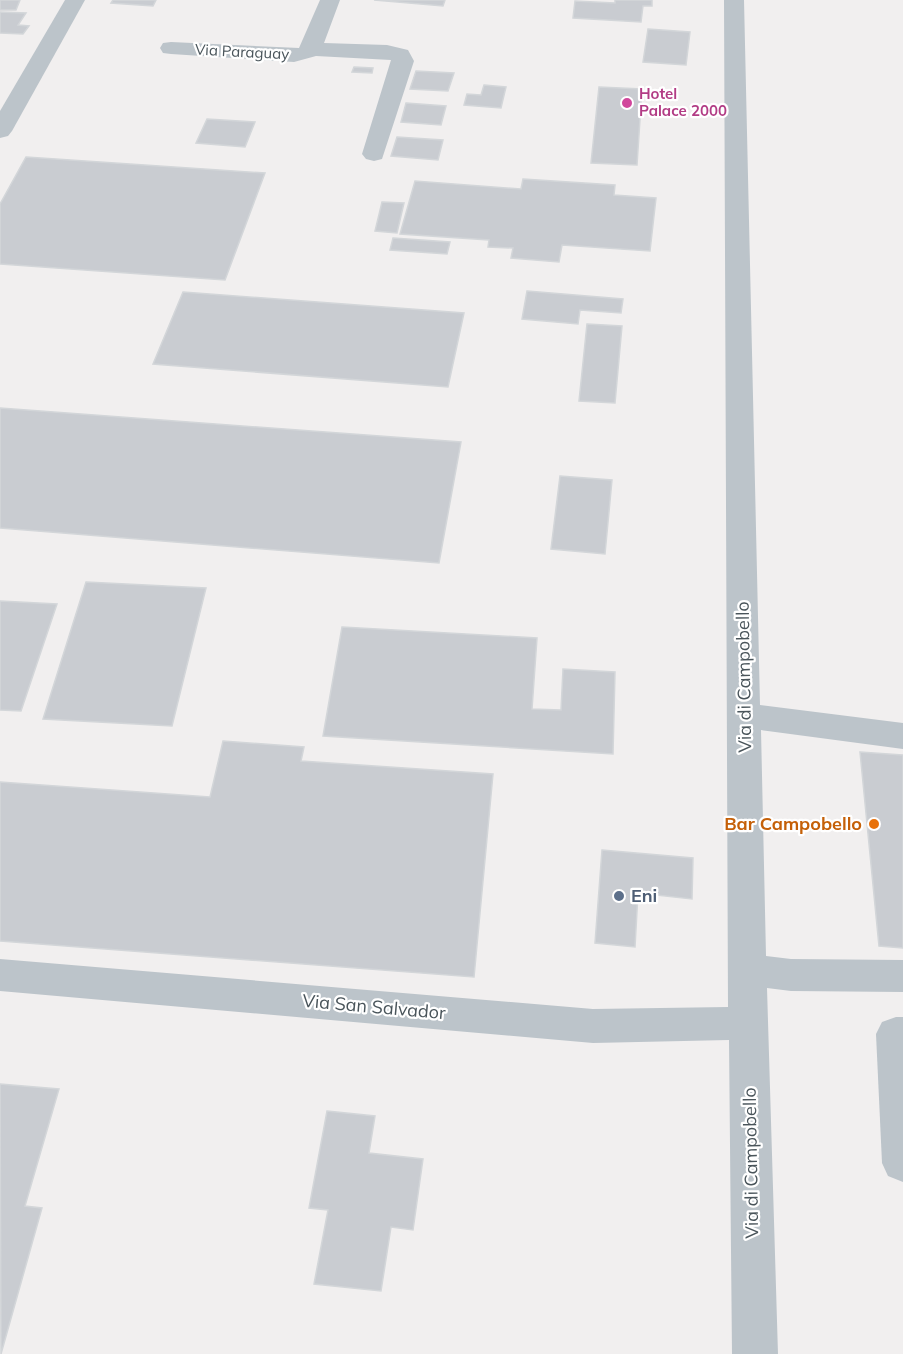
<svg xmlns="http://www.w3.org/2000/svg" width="903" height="1354" font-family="Mulish,sans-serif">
	<rect width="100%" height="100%" fill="#f1efef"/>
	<g fill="#c9ccd1" stroke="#d3d6d9" stroke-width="1.5">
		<path d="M0,0H20L16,10H0Z"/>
		<path d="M113,0H156L153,6L111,3Z"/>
		<path d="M374,0H445L443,6Z"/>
		<path d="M615,0H652V6H643L641,22L573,18L575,1L615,3Z"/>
		<path d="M0,12L26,13L18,25L29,26L23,34L0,33Z"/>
		<path d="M648,29L690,32L686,65L643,62Z"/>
		<path d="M354,67L373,68L372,73L352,72Z"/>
		<path d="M416,71L454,73L448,91L410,89Z"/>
		<path d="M484,85L506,87L501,108L464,105L467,94L481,95Z"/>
		<path d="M599,87L642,89L637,165L591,163Z"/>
		<path d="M406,103L446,106L441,125L401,122Z"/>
		<path d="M207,119L255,122L245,147L196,143Z"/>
		<path d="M397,137L443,140L438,160L391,156Z"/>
		<path d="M26,157L265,173L225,280L0,264V204Z"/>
		<path d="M523,179L615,185L614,195L656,198L650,251L562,245L559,262L511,258L513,248L488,247L489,240L400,234L415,181L521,189Z"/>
		<path d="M382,202L404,203L397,233L375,231Z"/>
		<path d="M393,238L450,242L447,254L390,250Z"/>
		<path d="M527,291L623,299L621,313L580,310L578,324L522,319Z"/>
		<path d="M183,292L464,313L448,387L153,364Z"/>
		<path d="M587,324L622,326L615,403L579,401Z"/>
		<path d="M0,408L461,442L439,563L0,528Z"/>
		<path d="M560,476L612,480L605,554L551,549Z"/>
		<path d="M86,582L206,588L172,726L43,719Z"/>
		<path d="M0,601L57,604L21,711L0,710Z"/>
		<path d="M342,627L537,638L532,709L561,710L563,669L615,672L613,754L323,736Z"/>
		<path d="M223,741L304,747L301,761L493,774L474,977L0,941V782L210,797Z"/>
		<path d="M860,752L903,755V948L879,946Z"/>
		<path d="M602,850L693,858L692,899L638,893L635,947L595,943Z"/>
		<path d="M0,1084L59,1089L25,1206L42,1208L1,1354Z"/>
		<path d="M327,1111L375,1116L369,1153L423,1159L413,1230L391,1227L381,1291L314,1284L328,1210L309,1208Z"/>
	</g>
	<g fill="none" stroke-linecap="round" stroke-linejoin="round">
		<g fill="#bcc4ca" fill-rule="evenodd">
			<path d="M65,0H85L12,131L8,136L0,138V111Z"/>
			<path d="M320,0H340L324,43L387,45L408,50L414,61L382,159L374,161L366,159L362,154L391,60L316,56L294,62L171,54L163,53L160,48L163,43L171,42L299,48Z"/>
			<path d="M724,0H744L760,705L903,723V749L761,730L766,956L791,959L903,960V992L791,991L767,988L778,1354H732L729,1040L593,1043L0,991V959L593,1009L728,1007Z"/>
			<path d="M896,1017H903V1182L888,1176L882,1163L876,1034L882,1022Z"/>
		</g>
	</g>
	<circle fill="#d1479c" stroke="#fff" stroke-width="2" cx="627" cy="103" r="6"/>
	<circle fill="#e8710a" stroke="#fff" stroke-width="2" cx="874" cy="824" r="6"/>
	<circle fill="#5c6f8a" stroke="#fff" stroke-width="2" cx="619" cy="896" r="6"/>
	<g text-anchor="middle" stroke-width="4.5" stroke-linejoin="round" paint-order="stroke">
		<g font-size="15" fill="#49545a" stroke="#fff">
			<text transform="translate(242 52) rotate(3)" y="5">Via Paraguay</text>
		</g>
		<g font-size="15" font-weight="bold" fill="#b23c85" stroke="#fff" text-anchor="start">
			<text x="639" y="99">Hotel<tspan x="639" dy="17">Palace 2000</tspan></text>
		</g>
		<g font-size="18" fill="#49545a" stroke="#fff">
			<text transform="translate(744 677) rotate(-91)" y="6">Via di Campobello</text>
			<text transform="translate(374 1007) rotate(5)" y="6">Via San Salvador</text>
			<text transform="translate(751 1163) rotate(-91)" y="6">Via di Campobello</text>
		</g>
		<g font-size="18" font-weight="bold" fill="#c56008" stroke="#fff" text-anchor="end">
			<text x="862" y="830">Bar Campobello</text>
		</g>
		<g font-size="18" font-weight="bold" fill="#4e5e75" stroke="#fff" text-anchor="start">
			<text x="631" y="902">Eni</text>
		</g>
	</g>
</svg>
